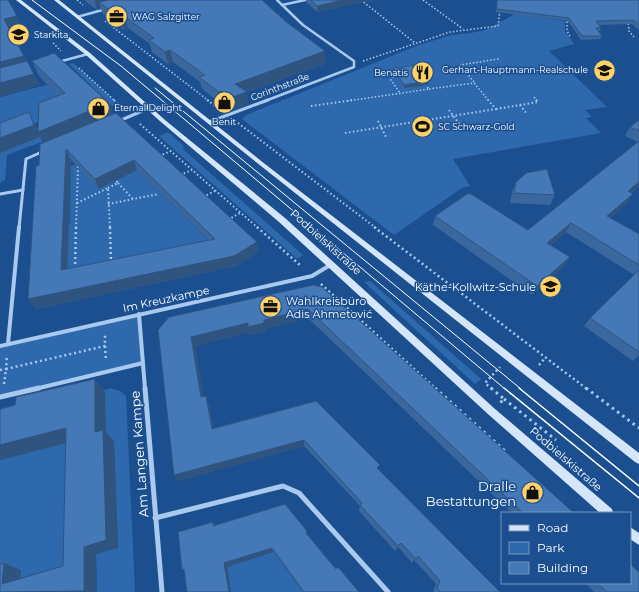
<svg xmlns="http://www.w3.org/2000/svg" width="639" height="592" font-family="Montserrat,sans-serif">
	<rect width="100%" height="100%" fill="#1b4f8f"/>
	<g fill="#2e69ad">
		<path d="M515,14L565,21V31L574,44L549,51L607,107L585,110L592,117L586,118L601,133L453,159L470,186L462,188L394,235L242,119L246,115L419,45L448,36L483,31Z"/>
		<path d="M73,63L118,104L112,106L69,64Z"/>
		<path d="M50,84L59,96L51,117L0,137V97Z"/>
		<path d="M97,121L7,155L5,180L0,183V153L76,122Z"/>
		<path d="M168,132L184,146L183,149L303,255L297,259L159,136Z"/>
		<path d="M115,148L210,242L67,280L68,225H70L71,171L69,167L104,151Z"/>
		<path d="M370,281L481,379L475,384L364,282Z"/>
		<path d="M139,314L143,363L0,397V346Z"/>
		<path d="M111,388L120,391L126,396L135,589L134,592H97L96,554L118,547L114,442L106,443L93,394Z"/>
		<path d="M80,439L77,559L20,589L0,576V460Z"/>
		<path d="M273,552L303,592H231L227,567Z"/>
	</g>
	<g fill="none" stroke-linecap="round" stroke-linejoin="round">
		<g stroke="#a9c9ee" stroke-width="1.5" stroke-dasharray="1.5 2" stroke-linecap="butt">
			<path d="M77,0L83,5"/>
			<path d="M361,0L415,43"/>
			<path d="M423,0L463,29"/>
			<path d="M567,18V31L570,36"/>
			<path d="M628,20L629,31L634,37"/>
			<path d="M105,21L209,101"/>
			<path d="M53,43L61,51"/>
			<path d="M363,61L450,32L498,26L500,11"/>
			<path d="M79,68L115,101"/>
			<path d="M396,74L391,80L400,93"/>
			<path d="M474,82L460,65L498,59L500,61"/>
			<path d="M429,89L474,83L489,101"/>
			<path d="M534,97L537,101"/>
			<path d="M347,101L429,89L424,83"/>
		</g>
		<g stroke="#a9c9ee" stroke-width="2" stroke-dasharray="1.5 2.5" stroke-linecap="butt">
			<path d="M114,100L123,108"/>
			<path d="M207,100L218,108"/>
			<path d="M520,105L527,114"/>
			<path d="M311,106L354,100"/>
			<path d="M496,109L538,102L536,100"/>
			<path d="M449,110L460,125"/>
			<path d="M378,121L386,137"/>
			<path d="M238,123L376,228"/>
			<path d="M140,124L258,228"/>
			<path d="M345,133L496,109L488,100"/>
			<path d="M159,156L171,151"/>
			<path d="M180,175L192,170"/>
			<path d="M118,183L133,199"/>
			<path d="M108,188L118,183L115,179"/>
			<path d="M203,197L215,191"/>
			<path d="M77,203L108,188L110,228"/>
			<path d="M108,204L159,194"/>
			<path d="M228,220L240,213"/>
			<path d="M76,228L78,167L80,166"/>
		</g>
		<g stroke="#a9c9ee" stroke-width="2.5" stroke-dasharray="2 3" stroke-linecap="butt">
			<path d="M110,227L111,262"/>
			<path d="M257,227L301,266"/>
			<path d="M374,227L587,389"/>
			<path d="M75,269L76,227"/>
			<path d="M321,284L436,389"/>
			<path d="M105,346L106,361"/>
			<path d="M539,365L546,357"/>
			<path d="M0,370L6,369L7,355"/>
			<path d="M4,384L6,369L105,346V333"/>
			<path d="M492,389L485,383L500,367"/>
		</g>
		<g stroke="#a9c9ee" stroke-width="3" stroke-dasharray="2.5 4" stroke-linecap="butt">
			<path d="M435,388L505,451"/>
			<path d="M491,388L504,399L500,403"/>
			<path d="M586,388L639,428"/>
			<path d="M504,399L556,440"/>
		</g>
		<g stroke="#a9c9ee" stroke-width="2.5">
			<path d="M282,5L305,0"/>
			<path d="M77,17L106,9"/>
			<path d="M58,62L88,54"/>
			<path d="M265,101L354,67V61L303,25L277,0"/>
		</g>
		<g stroke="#a9c9ee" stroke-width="3">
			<path d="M119,121L149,108"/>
			<path d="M209,122L268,100"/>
			<path d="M0,194L23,190"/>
			<path d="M19,228L26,159L44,151"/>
		</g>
		<g stroke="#a9c9ee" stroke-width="4">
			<path d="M139,314L145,389"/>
			<path d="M8,344L19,227"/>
			<path d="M0,346L312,276L332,264"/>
			<path d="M35,389L143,363"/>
		</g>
		<g stroke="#a9c9ee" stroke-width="5">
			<path d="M145,388L162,592"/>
			<path d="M0,397L39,388"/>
			<path d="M155,518L283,486L299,493L388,592"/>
		</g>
		<g fill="#d6e6fa" fill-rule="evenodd">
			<path d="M16,0H21L90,53L165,120L285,218L495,409L612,509L613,513H600L489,415L279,222L161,122L86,55Z"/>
			<path d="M54,0H59L265,164L639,453V464L635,462L261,166Z"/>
			<path d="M630,527L639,533V545L630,539Z"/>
		</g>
		<g stroke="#fff" stroke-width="1">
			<path d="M32,0L121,66L505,389"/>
			<path d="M155,88L521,389"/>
		</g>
		<g stroke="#fff" stroke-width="1.5">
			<path d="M504,388L639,498"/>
			<path d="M519,388L639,486"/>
		</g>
	</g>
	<g fill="#3a679d" fill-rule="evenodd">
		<path d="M84,0H262L285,21L325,51V64L247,92L248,104L235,109L224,103L222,104L202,89L200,82L173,62L168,64L152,52L150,44L128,28L124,30L103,14L101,9L97,10Z"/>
		<path d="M306,0H373L317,12L306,2Z"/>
		<path d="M497,0H639V30L632,24L598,25L601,28L600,31H598L602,36L600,39L581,40L568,21L496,12Z"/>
		<path d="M32,61L113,114L257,242L258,252L236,266L36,309L39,165L43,142L39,135L40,137L0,153V123L29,112L38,131L58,96L39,76ZM71,160L99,189L137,170L208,240L68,269Z"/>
		<path d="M393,68L429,81V85L404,88L393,71Z"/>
		<path d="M639,120V186L631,193L627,203L610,218L639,234V355L633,361L584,326L590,318L634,275L566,232L551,245L570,257L564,266L532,295L433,225L435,216L528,230L638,142L625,136L630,127Z"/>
		<path d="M516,182L555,195L550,205L510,203L512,192Z"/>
		<path d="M313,285L574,513H512L308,318L265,329L266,332L250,335L249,332L195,346L203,397L209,404L213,428L316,401L379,470L500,592H434L433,591L436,584L414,560L412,563L398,547L395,551L359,511L360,506L304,446L178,481L174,475L158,330Z"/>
		<path d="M213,522L215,525L308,535L336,569L359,592H303L273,552L227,567L231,592H187Z"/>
		<path d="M585,583H630L639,592H594Z"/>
	</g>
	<g fill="#305480">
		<path d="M94,0H142L99,2L101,9L97,10Z"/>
		<path d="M343,0H373L317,12V6Z"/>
		<path d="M17,16L22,27L10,30L4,19Z"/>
		<path d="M125,17L128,28L124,30L120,18Z"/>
		<path d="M170,50L173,62L168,64L165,52Z"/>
		<path d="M325,51V64L247,92L248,104L235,109L233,97L235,84Z"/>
		<path d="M24,56L30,67L0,75V62Z"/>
		<path d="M34,74L40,85L0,97V83Z"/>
		<path d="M429,81V85L404,88V85Z"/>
		<path d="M221,91L224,103L222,104L219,92Z"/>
		<path d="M109,103L115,119L46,148L39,135L40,137L0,153V138L29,112L38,132Z"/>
		<path d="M66,149L71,160L67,280L61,270Z"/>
		<path d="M134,160L137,170L99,189L95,179Z"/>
		<path d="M639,182V186L622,200L628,191Z"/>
		<path d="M633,194L627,203L602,225L607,216Z"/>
		<path d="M571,223L566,232L543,252L547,243Z"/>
		<path d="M257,242L258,252L236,266L36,309L28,299Z"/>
		<path d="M570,257L564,266L532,295L537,286Z"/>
		<path d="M308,309V318L265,329L266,332L250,335L248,327L264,320Z"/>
		<path d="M248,323L249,332L195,346L205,405L201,397L191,337Z"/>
		<path d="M95,379L105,392L106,432L114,441L118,548L96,554L97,592H82L84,547L95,432Z"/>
		<path d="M206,396L209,404L215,436L212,429Z"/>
		<path d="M66,428L78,440L0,460V445Z"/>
		<path d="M304,440V446L178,481L174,475Z"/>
		<path d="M272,548L273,552L227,567L231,592H229L224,563Z"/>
		<path d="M4,563L21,570L20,589L2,584Z"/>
	</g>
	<g fill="#4478b7" stroke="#305480" fill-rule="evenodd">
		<path d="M0,0H8L17,16L4,19L24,56L0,62Z"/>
		<path d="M109,0H262L285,21L325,51L235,84L247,92L233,97L221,91L219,92L199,77L205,75L170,50L165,52L149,40L154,38L125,17L120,18L99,2Z"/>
		<path d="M311,0H343L317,6Z"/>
		<path d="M497,0H639V26L634,20L596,21L601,28H596L602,36H582L569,18L497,9Z"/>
		<path d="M54,53L109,103L38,132L39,103L65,93L32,61Z"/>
		<path d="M27,61L34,74L0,83V68Z"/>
		<path d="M417,65L429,81L404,85L393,68Z"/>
		<path d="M29,112L34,125L0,138V123Z"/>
		<path d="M116,113L257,242L234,256L28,299L36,166L39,165L40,144ZM66,149L95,179L134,160L215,239L61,270Z"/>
		<path d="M639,120V131L630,127Z"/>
		<path d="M639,141V182L628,191L633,194L607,216L639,234V265L571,223L547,243L570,257L537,286L435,216L467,194H471L528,230Z"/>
		<path d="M547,169L555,195L514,193L516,182L526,173Z"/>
		<path d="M639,270V352L590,318Z"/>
		<path d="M313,285L322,287L574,513H523L308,309L264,320V323L248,327V323L191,337L201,397L206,396L212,429L316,401L380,465L377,468L500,592H441L437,588L440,581L418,556L416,559L401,543L398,546L360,505L362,503L304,440L174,475L158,330L169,317Z"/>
		<path d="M95,379V432L103,430L106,540L84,547V591L0,592V565L4,563L2,584L63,566L66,428L0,445V409L15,405L16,397Z"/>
		<path d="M285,504L307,531L306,533L324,555L336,569L338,567L359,592H304L272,548L224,563L229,592H187L184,569L182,570L178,532L213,522V526Z"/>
		<path d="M630,564L639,572V592H607L597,583H630Z"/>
	</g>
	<defs>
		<symbol id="office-disc" viewBox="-11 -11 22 22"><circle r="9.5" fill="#ffd166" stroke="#1b4f8f"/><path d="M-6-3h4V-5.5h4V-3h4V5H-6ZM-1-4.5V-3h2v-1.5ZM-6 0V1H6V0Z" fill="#111"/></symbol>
		<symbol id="school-disc" viewBox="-11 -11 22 22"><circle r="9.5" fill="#ffd166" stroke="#1b4f8f"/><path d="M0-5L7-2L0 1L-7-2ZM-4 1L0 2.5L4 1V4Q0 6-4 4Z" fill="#111"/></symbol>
		<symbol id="restaurant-disc" viewBox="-11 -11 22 22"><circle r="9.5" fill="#ffd166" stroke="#1b4f8f"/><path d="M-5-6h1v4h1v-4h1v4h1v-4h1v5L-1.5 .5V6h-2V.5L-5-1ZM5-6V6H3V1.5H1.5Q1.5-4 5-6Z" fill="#111"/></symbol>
		<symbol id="shop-disc" viewBox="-11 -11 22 22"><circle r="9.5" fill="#ffd166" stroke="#1b4f8f"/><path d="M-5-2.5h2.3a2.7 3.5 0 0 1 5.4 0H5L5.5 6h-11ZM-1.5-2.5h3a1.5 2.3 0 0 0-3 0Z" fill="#111"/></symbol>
		<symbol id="stadium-disc" viewBox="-11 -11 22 22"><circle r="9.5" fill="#ffd166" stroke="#1b4f8f"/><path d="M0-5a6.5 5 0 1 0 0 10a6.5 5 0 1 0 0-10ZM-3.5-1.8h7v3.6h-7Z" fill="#111"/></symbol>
	</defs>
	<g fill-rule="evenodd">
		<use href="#office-disc" x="104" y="4" width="25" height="25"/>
		<use href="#school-disc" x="6" y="22" width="25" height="25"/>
		<use href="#school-disc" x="592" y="58" width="25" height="25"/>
		<use href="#restaurant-disc" x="410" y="60" width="25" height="25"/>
		<use href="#shop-disc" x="212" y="90" width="25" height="25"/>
		<use href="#shop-disc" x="86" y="96" width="25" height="25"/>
		<use href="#stadium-disc" x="410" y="114" width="25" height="25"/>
		<use href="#school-disc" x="538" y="274" width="25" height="25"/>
		<use href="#office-disc" x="258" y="294" width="25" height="25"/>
		<use href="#shop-disc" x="520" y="480" width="25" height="25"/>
	</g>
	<g text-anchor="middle" stroke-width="3" stroke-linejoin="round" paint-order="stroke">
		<g font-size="9" fill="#fff" stroke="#1b4f8f" text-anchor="start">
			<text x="132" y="20">WAG Salzgitter</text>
			<text x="34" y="38">Starkita</text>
			<text x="588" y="73" text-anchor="end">Gerhart-Hauptmann-Realschule</text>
			<text x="408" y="76" text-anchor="end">Benatis</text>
			<text x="114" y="111">Eternal Delight</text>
			<text x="224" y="125" text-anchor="middle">Benit</text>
			<text x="438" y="130">SC Schwarz-Gold</text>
		</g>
		<g font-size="9" fill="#fff" stroke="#1b4f8f">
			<text transform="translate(280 87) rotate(-21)" y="3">Corinthstraße</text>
		</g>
		<g font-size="11" fill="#fff" stroke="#1b4f8f">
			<text transform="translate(326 242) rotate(42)" y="4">Podbielskistraße</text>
			<text transform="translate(166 299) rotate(-12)" y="4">Im Kreuzkampe</text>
			<text transform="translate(566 459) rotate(41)" y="4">Podbielskistraße</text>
		</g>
		<g font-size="11" fill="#fff" stroke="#1b4f8f" text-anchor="end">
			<text x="536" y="291">Käthe-Kollwitz-Schule</text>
			<text x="286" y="305" text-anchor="start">Wahlkreisbüro<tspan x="286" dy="13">Adis Ahmetović</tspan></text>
		</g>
		<g font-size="13" fill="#fff" stroke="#1b4f8f">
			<text transform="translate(139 454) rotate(-94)" y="5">Am Langen Kampe</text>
		</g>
		<g font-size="13" fill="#fff" stroke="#1b4f8f" text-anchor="end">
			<text x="516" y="491">Dralle<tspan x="516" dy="15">Bestattungen</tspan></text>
		</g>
	</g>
	<rect x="501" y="512" width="130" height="72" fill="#1b4f8f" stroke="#7695bc"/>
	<rect x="509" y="525" width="20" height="6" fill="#d6e6fa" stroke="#7695bc"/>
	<text x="537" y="532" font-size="12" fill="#ffffff">Road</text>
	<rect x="509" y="542" width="20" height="12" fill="#2e69ad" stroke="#7695bc"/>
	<text x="537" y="552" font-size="12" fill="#ffffff">Park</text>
	<rect x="509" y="562" width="20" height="12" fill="#4478b7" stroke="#7695bc"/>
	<text x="537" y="572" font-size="12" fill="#ffffff">Building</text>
</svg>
